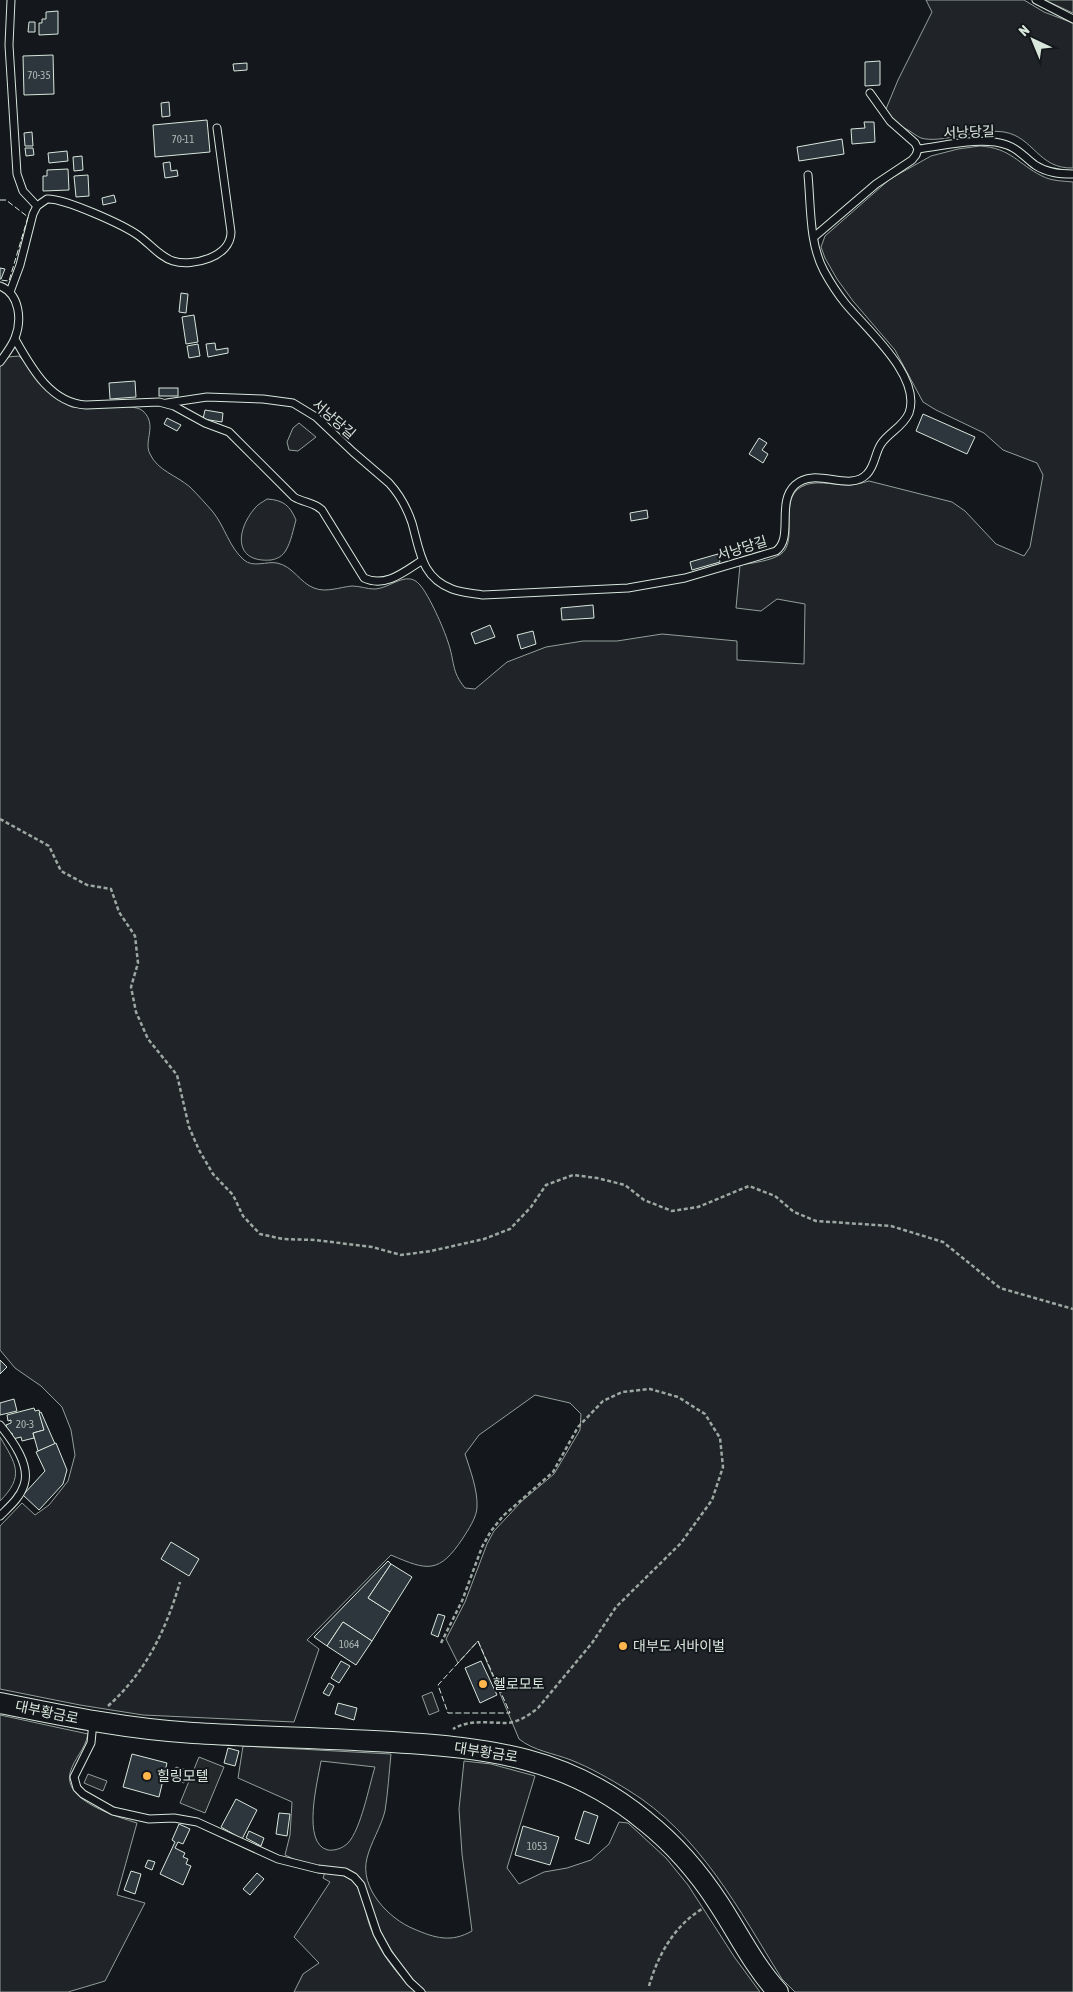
<svg xmlns="http://www.w3.org/2000/svg" width="1073" height="1992" font-family="'Asap Condensed','Noto Sans KR',sans-serif">
	<rect width="100%" height="100%" fill="#14181c"/>
	<g fill="#202428" stroke="#939e99" fill-rule="evenodd">
		<path d="M926,0H1024L1044,12L1073,23V168C1038,169 1034,137 1004,132C978,128 941,144 921,138C916,136 912,132 908,130C898,125 891,118 886,109L898,80L932,12Z"/>
		<path d="M1045,0H1073V13L1047,1Z"/>
		<path d="M980,146C1011,148 1018,164 1042,176C1051,181 1063,181 1073,182V1992H795L782,1979C739,1910 700,1834 628,1790C610,1779 591,1768 571,1760C553,1753 534,1751 519,1739L478,1641L458,1663L446,1639L465,1602L487,1544L494,1531L522,1501L554,1474L580,1430L581,1414L570,1403L535,1395L479,1435L465,1454C470,1469 478,1491 477,1507C477,1517 468,1530 463,1538C439,1574 428,1571 391,1555L307,1640L319,1649L294,1722L143,1715L80,1705L0,1689V1526L22,1503L35,1515L49,1505L68,1481L75,1455L71,1430L62,1407L41,1386L15,1368L0,1350V367L8,357L19,356C37,374 46,396 72,407C87,409 133,402 143,411C158,425 143,441 150,454C158,471 176,475 190,487C198,495 206,504 213,512C225,527 229,547 244,560C253,568 267,561 277,563C293,566 300,583 314,588C326,593 340,587 352,586C360,586 367,589 374,589C390,589 407,569 420,585C429,595 444,629 448,642C455,662 451,671 465,688L475,689L507,662L546,647L583,641H617L662,634L737,641V660L804,664L805,604L777,599L761,611L736,608L740,565C752,563 771,561 781,554C799,541 778,500 801,487C815,479 832,485 847,485C855,485 862,483 869,481L952,502L965,511L996,544L1024,556L1030,547L1043,475L1037,463L1003,450L984,433L936,410L923,402L895,350L853,301L837,279L825,258L821,247L825,236L890,179L931,156L958,149Z"/>
		<path d="M299,423L316,437L298,451L289,450L287,442L293,428Z"/>
		<path d="M267,499C284,500 290,506 296,520C293,530 291,542 286,550C283,556 277,559 271,560C233,563 236,530 255,508C258,504 263,502 267,499Z"/>
		<path d="M0,1437C16,1464 25,1476 0,1501Z"/>
		<path d="M0,1715L88,1734C85,1750 74,1758 70,1773C63,1801 118,1817 137,1823L117,1895L145,1903L105,1981L68,1992H0Z"/>
		<path d="M243,1746L391,1754C389,1773 388,1792 385,1811C381,1827 371,1842 367,1858C359,1888 389,1919 414,1929C435,1938 451,1943 472,1931L462,1854L459,1809L464,1761L491,1764L535,1776L507,1868L519,1884L544,1872L567,1868L591,1860L609,1844L619,1822L628,1823L666,1858L688,1885L735,1958L760,1992H426C390,1960 374,1918 356,1876L300,1862L285,1855L290,1835L292,1802L238,1778ZM321,1761L375,1767C369,1786 361,1829 348,1843C343,1848 335,1851 328,1850C301,1844 318,1780 321,1761Z"/>
		<path d="M325,1872C335,1874 347,1874 354,1882C364,1893 365,1915 371,1929C380,1953 397,1974 415,1992H294L303,1974L319,1963L294,1937L330,1882L323,1878Z"/>
	</g>
	<g fill="#24282b" stroke="#939e99">
		<path d="M432,1692L439,1711L429,1715L422,1696Z"/>
		<path d="M199,1757L224,1767L205,1813L180,1803Z"/>
		<path d="M176,1767L187,1770L184,1783L173,1779Z"/>
		<path d="M88,1774L107,1781L103,1791L84,1783Z"/>
	</g>
	<g fill="#2c363c" stroke="#d8e6dc">
		<path d="M58,11V34L39,35V23H42V19H46V12Z"/>
		<path d="M29,22H35V32H28Z"/>
		<path d="M53,55L54,94L24,95L23,56Z"/>
		<path d="M880,61V85L865,86V62Z"/>
		<path d="M247,63V70L234,71L233,64Z"/>
		<path d="M169,102L170,116L162,117L161,103Z"/>
		<path d="M207,120L210,152L155,157L153,125Z"/>
		<path d="M864,122H874L875,142L852,144L851,129L865,128Z"/>
		<path d="M32,132L33,146H25L24,133Z"/>
		<path d="M842,139L844,154L799,161L797,147Z"/>
		<path d="M25,148H33L34,155L26,156Z"/>
		<path d="M67,151L68,161L49,163L48,153Z"/>
		<path d="M82,156L83,170L74,171L73,157Z"/>
		<path d="M170,162L171,171L177,170L178,176L165,178L163,163Z"/>
		<path d="M68,169L69,190L43,191V176H47V170Z"/>
		<path d="M88,175L89,196L76,197L74,176Z"/>
		<path d="M114,195L116,202L103,205L102,198Z"/>
		<path d="M0,268L5,269L1,279H0Z"/>
		<path d="M181,293L188,294L186,313L179,312Z"/>
		<path d="M194,315L198,342L186,344L182,317Z"/>
		<path d="M215,343L216,350L228,348V353L208,357L206,344Z"/>
		<path d="M198,344L200,356L189,358L187,346Z"/>
		<path d="M135,381L136,397L110,399L109,383Z"/>
		<rect x="159" y="388" width="19" height="8"/>
		<path d="M205,410L223,413L222,422L203,419Z"/>
		<path d="M923,414L975,437L967,454L916,431Z"/>
		<path d="M167,418L181,425L177,431L164,424Z"/>
		<path d="M759,438L767,443L762,450L768,454L763,463L749,454Z"/>
		<path d="M647,510L648,518L631,521L630,513Z"/>
		<path d="M718,554L720,562L692,570L690,562Z"/>
		<path d="M593,605L594,618L562,620L561,608Z"/>
		<path d="M490,625L495,637L475,644L471,633Z"/>
		<path d="M533,631L536,644L521,649L517,635Z"/>
		<path d="M0,1360L7,1367L0,1374Z"/>
		<path d="M14,1399L17,1411L0,1415V1403Z"/>
		<path d="M34,1408L35,1411L39,1410L44,1430L33,1433L34,1438L22,1441L21,1437L13,1439L12,1433L8,1434L6,1425L11,1423V1420L8,1421L7,1415Z"/>
		<path d="M41,1412L55,1444L38,1451L33,1433L44,1430L39,1413Z"/>
		<path d="M56,1443L67,1470L63,1484L39,1510L23,1495L45,1471L36,1452Z"/>
		<path d="M171,1542L199,1559L189,1576L161,1559Z"/>
		<path d="M388,1561L391,1564L368,1598L390,1612L372,1641L343,1622L327,1646L314,1637Z"/>
		<path d="M391,1564L412,1577L390,1612L368,1598Z"/>
		<path d="M438,1614L445,1616L438,1637L431,1634Z"/>
		<path d="M343,1622L372,1641L356,1665L327,1646Z"/>
		<path d="M341,1661L350,1666L339,1683L331,1678Z"/>
		<path d="M481,1661L497,1695L480,1703L465,1668Z"/>
		<path d="M329,1683L334,1686L329,1696L323,1693Z"/>
		<path d="M338,1703L357,1708L354,1720L335,1714Z"/>
		<path d="M228,1748L239,1751L235,1766L224,1763Z"/>
		<path d="M132,1754L167,1763L159,1797L123,1787Z"/>
		<path d="M236,1799L257,1810L242,1839L221,1827Z"/>
		<path d="M584,1811L598,1816L589,1844L575,1839Z"/>
		<path d="M279,1813L290,1814L287,1836L276,1834Z"/>
		<path d="M179,1824L190,1829L183,1844L178,1842L175,1848L185,1853L183,1857L188,1859L186,1864L191,1866L183,1885L160,1874L175,1842L172,1840Z"/>
		<path d="M523,1826L559,1837L550,1865L515,1855Z"/>
		<path d="M249,1831L264,1838L261,1846L246,1838Z"/>
		<path d="M148,1860L155,1862L152,1870L145,1867Z"/>
		<path d="M131,1871L141,1874L135,1894L124,1890Z"/>
		<path d="M257,1873L264,1879L250,1895L243,1889Z"/>
	</g>
	<g fill="none" stroke-linecap="round" stroke-linejoin="round">
		<defs>
			<g id="service">
				<path d="M11,0L9,45L17,174L23,191L37,206"/>
				<path d="M1036,0L1073,19"/>
				<path d="M918,149C944,146 982,136 1007,145C1019,149 1025,158 1035,165C1047,173 1060,174 1073,174"/>
				<path d="M814,237L876,184L912,160L916,155L918,149L915,143L890,121L870,93"/>
				<path d="M0,286C20,294 22,320 15,338C12,346 5,355 0,362"/>
				<path d="M10,292L20,265L33,214L37,206L47,199C64,198 124,225 139,236C150,244 160,257 173,261C193,267 231,257 231,232L217,128"/>
				<path d="M15,339C31,367 50,403 86,405L159,402L174,406L205,423L229,432L294,497C304,503 314,502 322,510L364,578C385,588 404,572 421,561"/>
				<path d="M167,403L207,397L263,399L293,403L316,417L353,452L389,483C400,495 407,508 412,523C420,551 421,577 452,589C462,593 473,593 483,595L628,588L685,578L776,551C794,538 776,502 795,485C816,466 849,493 867,474C875,466 875,453 881,444C889,432 903,427 909,413C922,376 866,329 845,303C837,293 830,282 824,271C809,243 811,206 808,175"/>
				<path d="M0,1425C12,1440 31,1465 24,1485C20,1498 9,1507 0,1516"/>
				<path d="M93,1722L91,1743L74,1777L77,1788L83,1794L113,1811L149,1819L174,1818L197,1822L278,1859L318,1869L345,1872L354,1877L361,1885L377,1933L388,1953L410,1982L421,1992"/>
			</g>
			<path id="secondary" d="M0,1703C64,1716 127,1729 193,1733C259,1737 326,1738 392,1742C489,1748 568,1757 645,1821C674,1844 699,1873 719,1904C738,1933 754,1966 778,1992"/>
		</defs>
		<use href="#service" stroke="#d8e6dc" stroke-width="9"/>
		<use href="#secondary" stroke="#d8e6dc" stroke-width="22"/>
		<g stroke="#9da8a2" stroke-width="2.5" stroke-dasharray="4 2.5" stroke-linecap="butt">
			<path d="M0,819L49,846L61,871L87,885L111,889L119,912L135,936L138,963L131,987L136,1012L148,1039L177,1075L189,1127L199,1150L213,1174L233,1195L243,1216L260,1234L283,1239L315,1240L372,1247L401,1255L431,1251L484,1239L510,1229L531,1207L546,1185L573,1175L597,1178L625,1185L644,1200L672,1211L698,1207L749,1186L775,1196L794,1212L816,1221L891,1226L943,1242L1000,1288L1073,1309"/>
			<path d="M441,1643L462,1601L482,1547L491,1531L503,1516L553,1472L578,1427L603,1401L622,1392L650,1389L678,1397L705,1414L720,1438L723,1467L712,1500L681,1543L616,1607L592,1643L538,1708C529,1715 519,1722 507,1723C489,1723 470,1719 453,1729"/>
			<path d="M108,1706C146,1672 166,1630 180,1582"/>
			<path d="M649,1986C658,1955 674,1926 702,1909"/>
		</g>
		<use href="#service" stroke="#14181c" stroke-width="7"/>
		<use href="#secondary" stroke="#14181c" stroke-width="20"/>
		<g stroke="#d8e6dc" stroke-width="1" stroke-dasharray="6 2.5" stroke-linecap="butt">
			<path d="M0,200H6L28,217L9,281L0,280"/>
			<path d="M478,1641L510,1713H448L438,1685Z"/>
		</g>
	</g>
	<g fill="#ffb74d" stroke="#14181c" stroke-width="2">
		<circle cx="623" cy="1646" r="5"/>
		<circle cx="483" cy="1684" r="5"/>
		<circle cx="147" cy="1776" r="5"/>
	</g>
	<g text-anchor="middle" stroke-width="4" stroke-linejoin="round" paint-order="stroke">
		<g font-size="11" fill="#adbab4">
			<text x="39" y="79">70-35</text>
			<text x="183" y="143">70-11</text>
			<text x="25" y="1428">20-3</text>
			<text x="349" y="1648">1064</text>
			<text x="537" y="1850">1053</text>
		</g>
		<g font-size="14" fill="#d8e6dc" stroke="#14181c">
			<text transform="translate(969 132) rotate(-2)" y="5">서낭당길</text>
			<text transform="translate(334 419) rotate(41)" y="5">서낭당길</text>
			<text transform="translate(742 548) rotate(-17)" y="5">서낭당길</text>
			<text transform="translate(47 1712) rotate(12)" y="5">대부황금로</text>
			<text transform="translate(486 1752) rotate(9)" y="5">대부황금로</text>
		</g>
		<g font-size="14" fill="#d8e6dc" stroke="#14181c" text-anchor="start">
			<text x="633" y="1651">대부도 서바이벌</text>
			<text x="493" y="1689">헬로모토</text>
			<text x="157" y="1781">힐링모텔</text>
		</g>
	</g>
	<g transform="translate(1033 40) rotate(316)" stroke="#14181c" stroke-width="4" paint-order="stroke">
	<path d="M0-4L9 19L0 12L-9 19Z" fill="#d8e6dc"/>
	<text y="-8" font-size="14" font-weight="bold" text-anchor="middle" fill="#d8e6dc">N</text>
	</g>
</svg>
